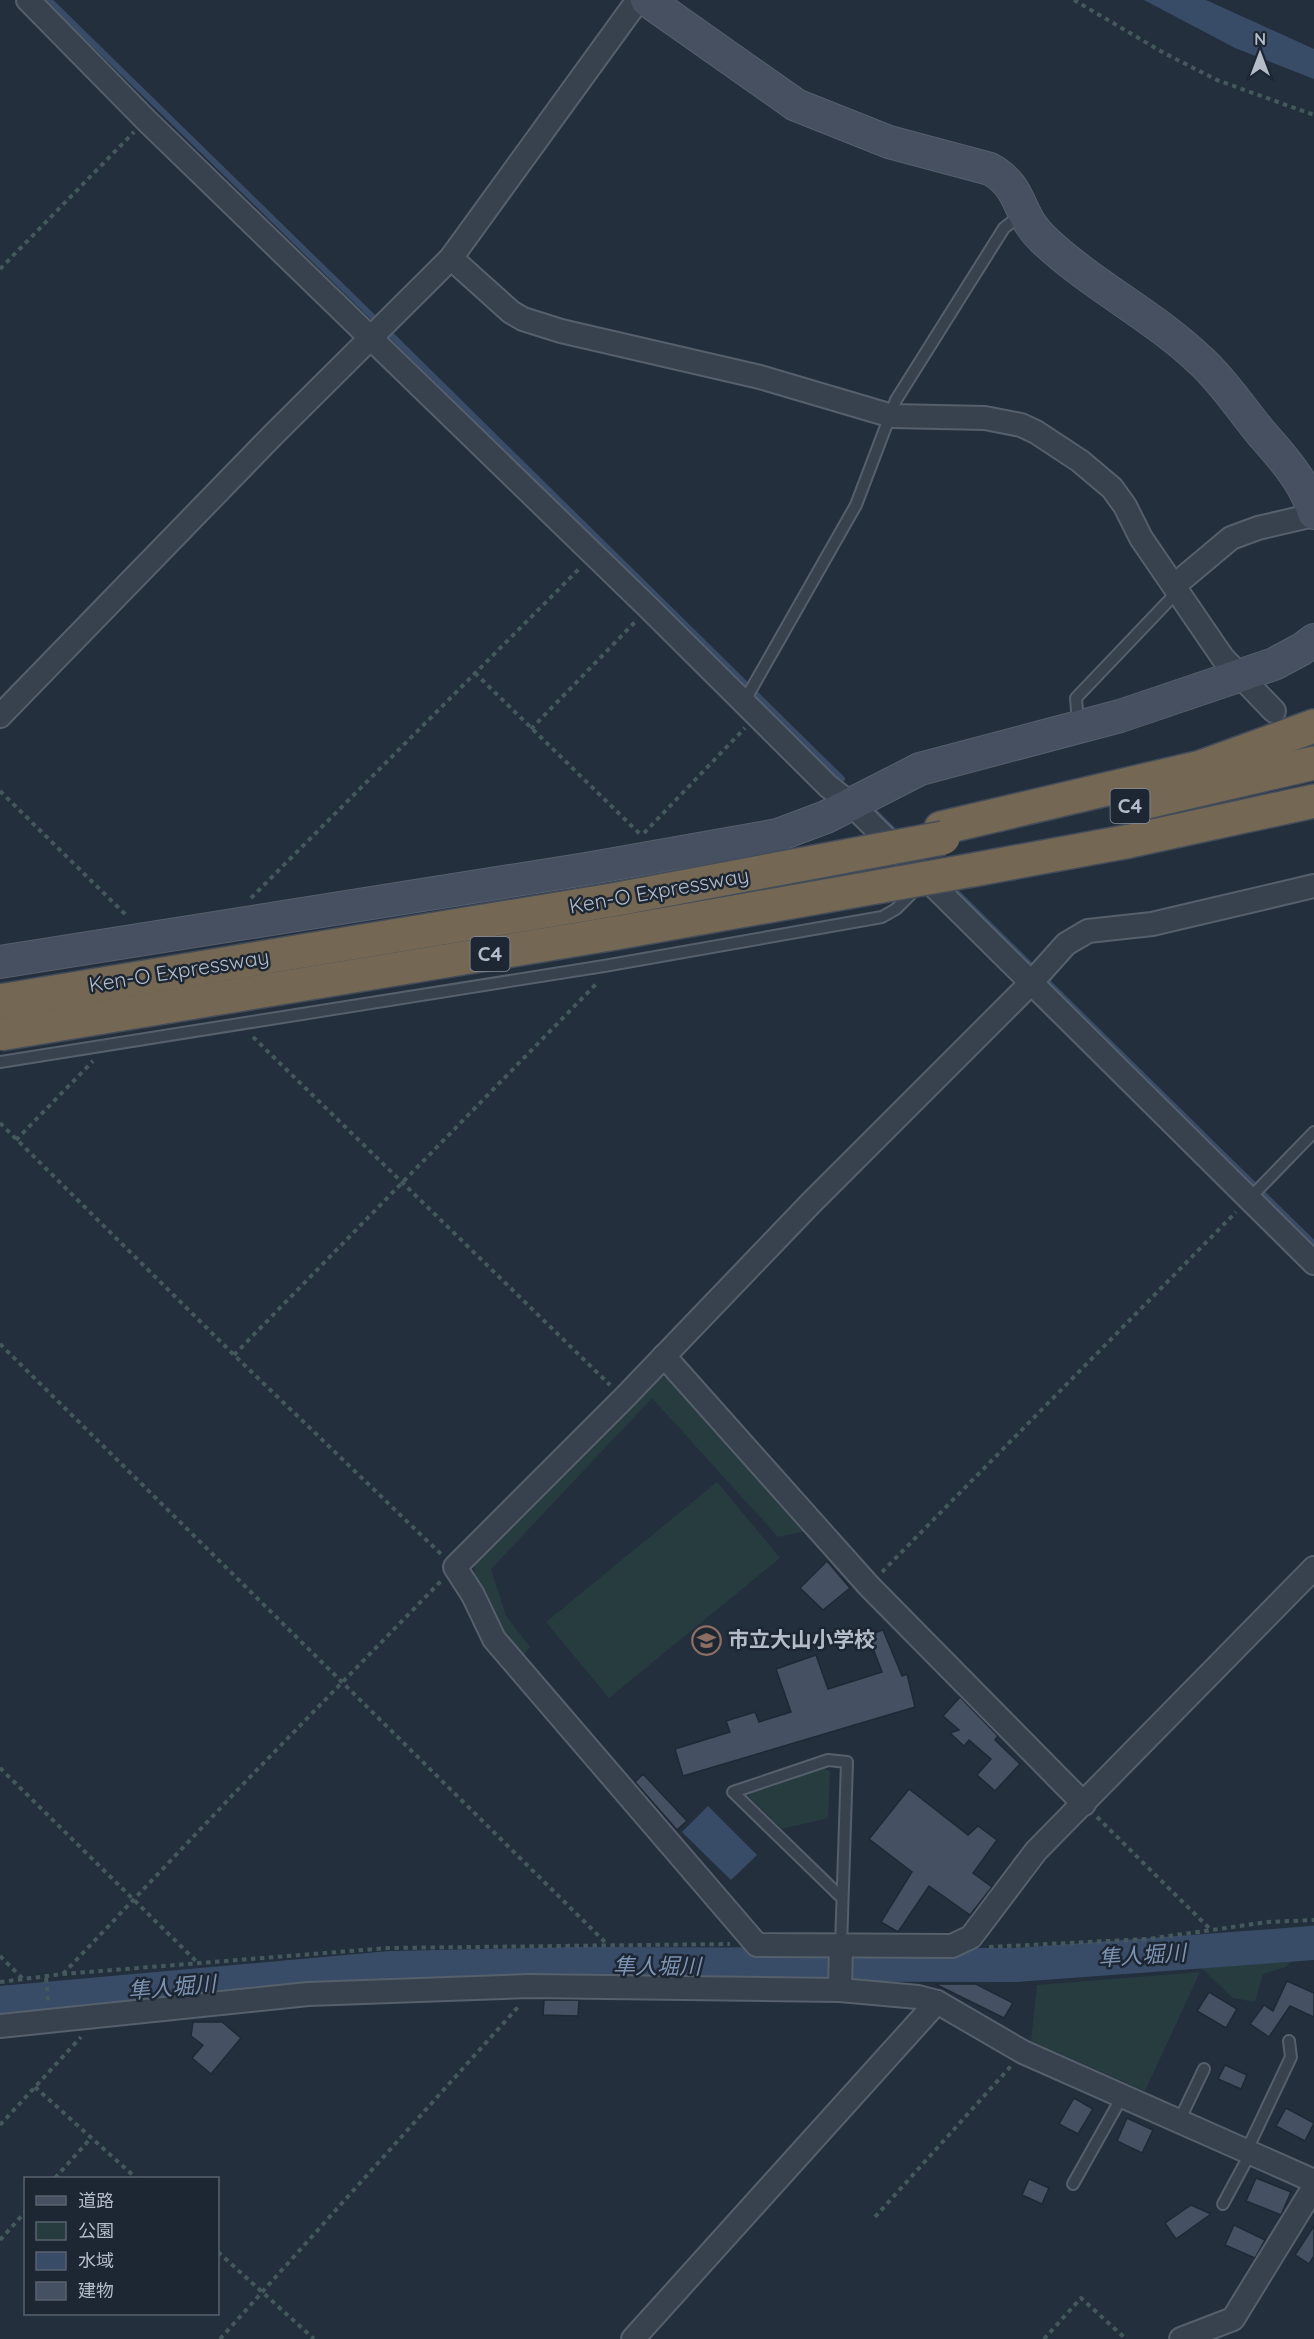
<svg xmlns="http://www.w3.org/2000/svg" width="1314" height="2339" font-family="Quicksand,'Noto Sans JP',sans-serif">
	<rect width="100%" height="100%" fill="#242f3e"/>
	<g fill="#263c3f">
		<path d="M666,1377L810,1530L778,1537L652,1398L491,1569L506,1616L530,1647L520,1660C497,1631 474,1602 474,1563L657,1378Z"/>
		<path d="M717,1482L780,1558L609,1698L546,1622Z"/>
		<path d="M820,1767L830,1771L828,1818L782,1829L748,1796L753,1790Z"/>
		<path d="M1314,1925V1935L1032,1958L848,1963L855,1952H977L1122,1943Z"/>
		<path d="M622,1948L826,1950L827,1963L626,1959L397,1965L53,1995L56,1982L368,1953Z"/>
		<path d="M1304,1948L1286,1967L1263,1974L1255,2002L1233,1998L1199,1966L1203,1958Z"/>
		<path d="M628,1968L827,1972V1980L55,2011V2005L208,1987L361,1974Z"/>
		<path d="M1200,1972L1145,2091L1031,2041L1037,1985Z"/>
		<path d="M37,1983L40,1995L0,1998V1986Z"/>
	</g>
	<g fill="#394c67">
		<path d="M1144,0H1206L1314,49V79L1235,48Z"/>
		<path d="M708,1806L757,1855L731,1880L682,1832Z"/>
	</g>
	<g fill="none" stroke-linecap="round" stroke-linejoin="round">
		<g stroke="#394c67" stroke-width="6">
			<path d="M49,0L379,323"/>
			<path d="M386,330L842,779"/>
			<path d="M875,812L898,835"/>
			<path d="M950,886L1314,1244"/>
		</g>
		<path stroke="#394c67" stroke-width="34" d="M0,2003L391,1968L580,1964L1015,1965L1314,1943"/>
	</g>
	<g fill="#455162" stroke="#1f2835" stroke-width="1.5">
		<path d="M827,1561L850,1588L823,1610L800,1588Z"/>
		<path d="M883,1630L902,1676L907,1674L915,1707L683,1776L675,1749L730,1732L726,1721L755,1712L759,1722L791,1712L776,1669L816,1655L828,1689L882,1672L868,1635Z"/>
		<path d="M960,1697L998,1736L995,1740L1020,1764L995,1791L977,1775L991,1759L969,1740L964,1746L950,1733L959,1730L943,1716Z"/>
		<path d="M643,1774L687,1821L677,1830L635,1782Z"/>
		<path d="M909,1789L968,1835L978,1826L997,1840L973,1873L992,1887L970,1915L929,1886L898,1932L881,1922L912,1872L869,1839Z"/>
		<path d="M1287,1981L1314,1993V2017L1290,2006L1269,2037L1250,2024L1264,2005L1273,2011Z"/>
		<path d="M935,1984H976L1013,2003L1004,2018Z"/>
		<path d="M1209,1992L1237,2009L1226,2028L1197,2011Z"/>
		<path d="M544,2000H579L578,2016L543,2015Z"/>
		<path d="M193,2022H222L241,2038L211,2074L192,2058L203,2045L191,2036Z"/>
		<path d="M1225,2065L1247,2075L1241,2089L1218,2079Z"/>
		<path d="M1074,2098L1093,2109L1078,2134L1059,2124Z"/>
		<path d="M1286,2108L1314,2123L1305,2141L1276,2126Z"/>
		<path d="M1127,2118L1153,2130L1142,2153L1117,2141Z"/>
		<path d="M1256,2178L1291,2192L1281,2215L1246,2201Z"/>
		<path d="M1029,2179L1049,2188L1042,2204L1022,2195Z"/>
		<path d="M1191,2205L1211,2214L1176,2239L1165,2223Z"/>
		<path d="M1234,2225L1265,2240L1255,2258L1225,2245Z"/>
		<path d="M1314,2226V2256L1309,2264L1295,2255Z"/>
	</g>
	<g fill="none" stroke-linecap="round" stroke-linejoin="round">
		<defs>
			<g id="lane">
				<path d="M744,702L856,505L896,400L1004,228L1022,214"/>
				<path d="M1078,723L1076,698L1178,591"/>
				<path d="M0,1062L604,966L882,917L896,909L916,889"/>
				<path d="M1249,1199L1314,1132"/>
				<path d="M841,1947L847,1762L828,1760L733,1792L841,1897"/>
				<path d="M1180,2119L1204,2069"/>
				<path d="M1247,2150L1291,2057L1289,2041"/>
				<path d="M1073,2184L1123,2095"/>
				<path d="M1223,2204L1251,2152"/>
			</g>
			<g id="street">
				<path d="M28,0L147,121L649,608L828,786L851,804L1314,1263"/>
				<path d="M451,258L511,312L523,319L561,331L760,377L892,416L985,418L1021,425L1036,432L1080,461L1112,488L1125,506L1141,538L1223,658L1274,711"/>
				<path d="M1175,585L1231,538L1258,528L1314,515"/>
				<path d="M0,716L274,434L451,258L638,0"/>
				<path d="M1314,886L1152,924L1088,931L1066,944L1031,983L811,1203L624,1398L455,1567L473,1595L494,1639L757,1945L952,1946L971,1937L1036,1851L1314,1568"/>
				<path d="M664,1356L869,1586L1084,1804"/>
				<path d="M840,1990L841,1947"/>
				<path d="M0,2026L308,1994L528,1986L840,1990L918,1997L937,2002L1023,2052L1314,2181"/>
				<path d="M633,2339L937,2002"/>
				<path d="M1181,2339L1233,2319L1314,2187"/>
			</g>
			<g id="secondary">
				<path d="M647,0L796,105L889,142L990,169C1024,188 1016,214 1043,239C1091,285 1153,315 1201,361C1224,382 1242,410 1262,434C1283,458 1305,482 1314,513"/>
				<path d="M0,962L586,869L778,835L826,817L920,769L1120,716L1274,664L1302,649L1314,640"/>
			</g>
			<g id="highway">
				<path d="M1134,805L1314,763"/>
				<path d="M941,828L1201,767L1314,726"/>
				<path d="M978,869L1130,841L1314,801"/>
			</g>
		</defs>
		<use href="#lane" stroke="#565f6c" stroke-width="14"/>
		<use href="#street" stroke="#565f6c" stroke-width="26"/>
		<use href="#secondary" stroke="#565f6c" stroke-width="34"/>
		<use href="#highway" stroke="#434c59" stroke-width="36"/>
		<g stroke="#44595c" stroke-width="4" stroke-dasharray="4.5 4.5" stroke-linecap="butt">
			<path d="M1074,0L1164,53L1217,80L1314,115"/>
			<path d="M0,269L134,132"/>
			<path d="M475,673L640,834"/>
			<path d="M531,729L635,622"/>
			<path d="M0,791L128,917"/>
			<path d="M644,833L745,728"/>
			<path d="M251,898L581,567"/>
			<path d="M253,1037L610,1385"/>
			<path d="M0,1123L234,1355L442,1555"/>
			<path d="M16,1140L93,1061"/>
			<path d="M0,1344L608,1945"/>
			<path d="M234,1355L598,982"/>
			<path d="M882,1572L1236,1212"/>
			<path d="M0,1768L198,1963"/>
			<path d="M1097,1817L1209,1928"/>
			<path d="M989,1947L1148,1939L1268,1922L1314,1920"/>
			<path d="M0,1956L24,1980"/>
			<path d="M63,1974L248,1779L441,1581"/>
			<path d="M46,1978L48,2001"/>
			<path d="M0,1982L63,1974L388,1948L730,1944"/>
			<path d="M35,2087L136,2178"/>
			<path d="M0,2125L81,2037"/>
			<path d="M55,2178L91,2138"/>
			<path d="M875,2217L1011,2066"/>
			<path d="M0,2240L26,2211"/>
			<path d="M218,2252L314,2339"/>
			<path d="M220,2339L518,2007"/>
			<path d="M1044,2339L1081,2298L1126,2339"/>
		</g>
		<use href="#lane" stroke="#38414e" stroke-width="10"/>
		<use href="#street" stroke="#38414e" stroke-width="22"/>
		<use href="#secondary" stroke="#465061" stroke-width="32"/>
		<use href="#highway" stroke="#746855" stroke-width="33"/>
		<defs>
			<g id="highway-bridge">
				<path d="M0,1001L612,900L943,838"/>
				<path d="M0,1034L616,933L978,869"/>
			</g>
		</defs>
		<use href="#highway-bridge" stroke="#434c59" stroke-width="36" stroke-linecap="butt"/>
		<use href="#highway-bridge" stroke="#746855" stroke-width="33"/>
	</g>
	<defs>
		<symbol id="school-ring" viewBox="-11 -11 22 22"><circle r="9.5" fill="#1d2633" stroke="#8d6e63" stroke-width="1.5"/><path d="M0-5L7-2L0 1L-7-2ZM-4 1L0 2.5L4 1V4Q0 6-4 4Z" fill="#8d6e63"/></symbol>
	</defs>
	<g fill-rule="evenodd">
		<use href="#school-ring" x="690" y="1624" width="33" height="33"/>
	</g>
	<g text-anchor="middle" stroke-width="5" stroke-linejoin="round" paint-order="stroke">
		<g fill="#1d2633" stroke="#878f9c" stroke-width="1.5">
			<rect x="1110.5" y="789" width="39" height="34" rx="4.5"/>
			<rect x="470.5" y="937" width="39" height="34" rx="4.5"/>
		</g>
		<g font-size="20" font-weight="bold" fill="#b4bcc9">
			<text x="1130" y="813">C4</text>
			<text x="490" y="961">C4</text>
		</g>
		<g font-size="21" fill="#b4bcc9" stroke="#1d2633">
			<text transform="translate(659 891) rotate(-10)" y="7">Ken-O Expressway</text>
			<text transform="translate(179 971) rotate(-9)" y="7">Ken-O Expressway</text>
		</g>
		<g font-size="21" font-weight="bold" fill="#b4bcc9" stroke="#1d2633" text-anchor="start">
			<text x="728" y="1647">市立大山小学校</text>
		</g>
		<g font-size="22" font-style="italic" fill="#7c92b1" stroke="#1d2633">
			<text transform="translate(1142 1955) rotate(-4)" y="8">隼人堀川</text>
			<text x="657" y="1974">隼人堀川</text>
			<text transform="translate(172 1987) rotate(-5)" y="8">隼人堀川</text>
		</g>
	</g>
	<rect x="24" y="2177" width="195" height="138" fill="#1d2633" stroke="#59626f" stroke-width="1.5"/>
	<rect x="36" y="2196" width="30" height="9" fill="#465061" stroke="#59626f" stroke-width="1.5"/>
	<text x="78" y="2207" font-size="18" fill="#b4bcc9">道路</text>
	<rect x="36" y="2222" width="30" height="18" fill="#263c3f" stroke="#59626f" stroke-width="1.5"/>
	<text x="78" y="2237" font-size="18" fill="#b4bcc9">公園</text>
	<rect x="36" y="2252" width="30" height="18" fill="#394c67" stroke="#59626f" stroke-width="1.5"/>
	<text x="78" y="2267" font-size="18" fill="#b4bcc9">水域</text>
	<rect x="36" y="2282" width="30" height="18" fill="#455162" stroke="#59626f" stroke-width="1.5"/>
	<text x="78" y="2297" font-size="18" fill="#b4bcc9">建物</text>
	<g transform="translate(1260 54)" stroke="#1d2633" stroke-width="4.5" paint-order="stroke">
	<path d="M0-4.5L10 22L0 15L-10 22Z" fill="#b4bcc9"/>
	<text y="-9" font-size="16" font-weight="bold" text-anchor="middle" fill="#b4bcc9">N</text>
	</g>
</svg>
